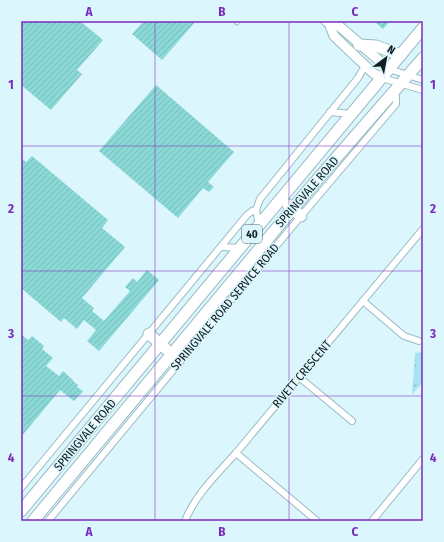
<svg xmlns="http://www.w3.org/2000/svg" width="444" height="542" font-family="'Fira Sans Condensed',sans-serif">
	<defs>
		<pattern id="park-tufts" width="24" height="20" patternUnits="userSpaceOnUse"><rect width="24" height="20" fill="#a9e2f0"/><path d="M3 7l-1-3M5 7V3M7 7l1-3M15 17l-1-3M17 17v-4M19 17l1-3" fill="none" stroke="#90c1ce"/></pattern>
		<pattern id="building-hatch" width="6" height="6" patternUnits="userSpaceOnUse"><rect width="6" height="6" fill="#8bd9d6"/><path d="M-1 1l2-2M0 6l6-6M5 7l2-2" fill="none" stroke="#77bab7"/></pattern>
	</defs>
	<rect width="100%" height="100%" fill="#dbf6fd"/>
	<path fill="url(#park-tufts)" d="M423,352V382L412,395L415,353Z"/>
	<g fill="url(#building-hatch)">
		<path d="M21,21H80L103,40L77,70L82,74L51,110L21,85Z"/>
		<path d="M144,21H196L162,60L132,34Z"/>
		<path d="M374,21H390L383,29Z"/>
		<path d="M156,85L234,152L208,182L214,187L209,192L203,188L178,218L99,151Z"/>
		<path d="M32,156L108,220L102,228L125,247L82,298L94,308L92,311L104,321L130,291L125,287L133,278L137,282L147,270L159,280L99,351L87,341L96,330L84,320L77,329L64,318L61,322L21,288V158L26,162Z"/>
		<path d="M21,334L28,340L32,336L44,346L42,349L53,358L46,366L59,376L63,371L74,381H73L78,385L77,387L83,391L74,401L60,390L21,437Z"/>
	</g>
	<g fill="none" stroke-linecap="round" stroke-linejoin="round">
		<defs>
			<path id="lane" d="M237,23L238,21"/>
			<g id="street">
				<path d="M389,69L423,80"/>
				<path d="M382,78L423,90"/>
				<path d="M330,112L352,114"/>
				<path d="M259,226L256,210L260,199L358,78L365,66"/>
				<path d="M221,247L240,248"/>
				<path d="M363,301L404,336L419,341"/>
				<path d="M299,377L352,421"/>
				<path d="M236,453L317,521"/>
				<path d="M21,488L247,215L252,211L256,210"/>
				<path d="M48,521L301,216L396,104V97L393,93"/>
				<path d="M185,521C195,495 218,473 236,453L423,229"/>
				<path d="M372,521L423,459"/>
			</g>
			<g id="secondary">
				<path d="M326,21L329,23L339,26L389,69"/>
				<path d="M329,23L334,36L373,73L382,78"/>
			</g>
			<g id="highway">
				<path d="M359,45L376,46L401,55"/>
				<path d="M288,205L301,216"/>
				<path d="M149,334L166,349"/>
				<path d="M21,511L423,28"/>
				<path d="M33,521L310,188L423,58"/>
			</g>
		</defs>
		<use href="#lane" stroke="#9bbbc3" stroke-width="5"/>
		<use href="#street" stroke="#9bbbc3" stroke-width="8"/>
		<use href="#secondary" stroke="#9bbbc3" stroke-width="11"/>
		<use href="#highway" stroke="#9bbbc3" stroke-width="13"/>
		<use href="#lane" stroke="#fff" stroke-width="3"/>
		<use href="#street" stroke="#fff" stroke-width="6"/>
		<use href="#secondary" stroke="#fff" stroke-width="9"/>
		<use href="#highway" stroke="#fff" stroke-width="11"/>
	</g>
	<path fill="none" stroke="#7b2cbf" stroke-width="1" stroke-opacity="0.55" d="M155,21V521M289,21V521M21,146H423M21,271H423M21,396H423"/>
	<g text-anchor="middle" stroke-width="3" stroke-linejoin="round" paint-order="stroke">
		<rect fill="#dbf6fd" stroke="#4e5f63" stroke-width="1" x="242" y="225" width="20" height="18" rx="3"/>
		<g font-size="11" font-weight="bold" fill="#121e21">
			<text x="252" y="238">40</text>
		</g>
		<g font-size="12" fill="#121e21" stroke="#dbf6fd">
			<text transform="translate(307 192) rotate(-49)" y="4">SPRINGVALE ROAD</text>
			<text transform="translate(225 307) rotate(-50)" y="4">SPRINGVALE ROAD SERVICE ROAD</text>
			<text transform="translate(302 374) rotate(-50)" y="4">RIVETT CRESCENT</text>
			<text transform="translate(85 435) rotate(-50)" y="4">SPRINGVALE ROAD</text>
		</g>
	</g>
	<rect width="444" height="542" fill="none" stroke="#dbf6fd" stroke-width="44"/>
	<g transform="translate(386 58) rotate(32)" stroke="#dbf6fd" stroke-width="3" paint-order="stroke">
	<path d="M0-3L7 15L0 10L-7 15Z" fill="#121e21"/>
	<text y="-6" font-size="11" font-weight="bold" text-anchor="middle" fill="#121e21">N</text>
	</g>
	<rect x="22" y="22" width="400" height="498" fill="none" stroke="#7b2cbf" stroke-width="1.5"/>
	<g font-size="13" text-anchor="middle" font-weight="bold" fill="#7b2cbf">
		<text x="89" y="16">A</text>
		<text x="222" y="16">B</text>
		<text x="355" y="16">C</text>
		<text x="11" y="89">1</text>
		<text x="433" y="89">1</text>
		<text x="11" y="213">2</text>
		<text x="433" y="213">2</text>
		<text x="11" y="338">3</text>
		<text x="433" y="338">3</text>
		<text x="11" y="462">4</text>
		<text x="433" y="462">4</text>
		<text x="89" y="536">A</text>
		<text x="222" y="536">B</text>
		<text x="355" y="536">C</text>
	</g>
</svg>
